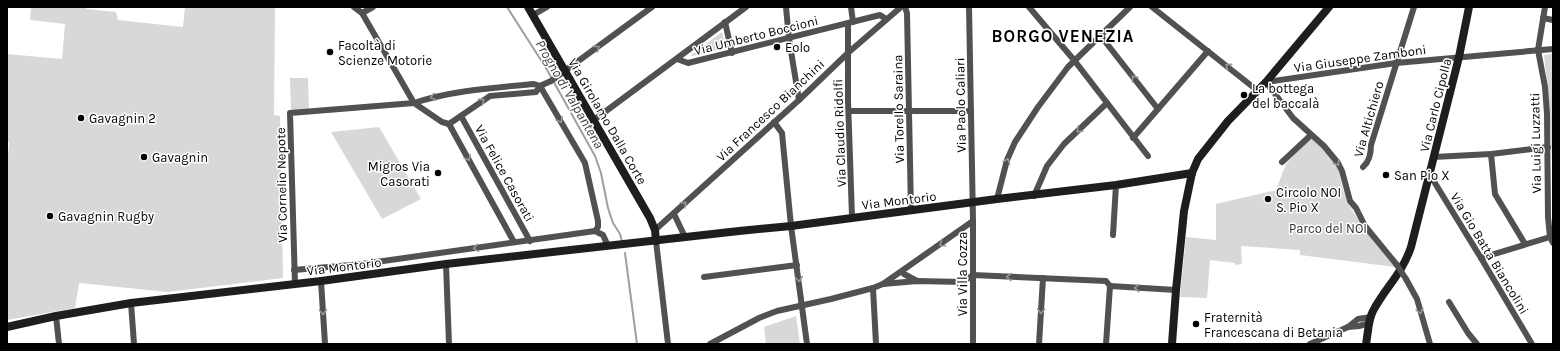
<svg xmlns="http://www.w3.org/2000/svg" width="1560" height="351" font-family="Karla,sans-serif">
	<rect width="100%" height="100%" fill="#fff"/>
	<g fill="#d8d8d8">
		<path d="M31,7H86V9L116,12L118,20L183,27L185,7H275L274,115L280,116L283,278L168,292L79,283L75,308L7,320V171L9,142H7V54L62,59L65,24L30,20Z"/>
		<path d="M722,32L726,48L692,56L691,55Z"/>
		<path d="M1553,54V219L1552,164L1549,101L1544,55Z"/>
		<path d="M290,78H308L309,110L291,111Z"/>
		<path d="M379,127L421,199L382,219L331,132Z"/>
		<path d="M1310,138L1322,147L1337,164L1342,186L1347,202L1364,229L1395,267L1300,255V250L1241,246L1242,264L1235,265V263L1210,260L1207,298L1180,297L1186,237L1216,240V204L1276,190L1286,164Z"/>
		<path d="M796,316L800,344H766L764,327Z"/>
	</g>
	<g fill="none" stroke-linecap="round" stroke-linejoin="round">
		<g stroke="#9f9f9f" stroke-width="2">
			<path d="M507,7L546,68L595,156L601,173L608,208L613,223L620,234L622,241"/>
			<path d="M625,253L637,344"/>
		</g>
		<g stroke="#515151" stroke-width="6">
			<path d="M354,7L362,13L414,103L442,122L449,124L490,96L536,92L540,86L551,81L652,7"/>
			<path d="M786,7L789,39L799,100"/>
			<path d="M851,7L853,22"/>
			<path d="M905,7L907,13L911,211"/>
			<path d="M969,7L973,221V344"/>
			<path d="M1029,7L1074,60L1148,156"/>
			<path d="M1152,7L1258,91"/>
			<path d="M1545,7L1538,50L1545,87L1547,114L1548,217L1550,237L1553,243"/>
			<path d="M362,13L373,7"/>
			<path d="M533,15L547,7"/>
			<path d="M1543,18L1553,20"/>
			<path d="M725,22L732,53"/>
			<path d="M848,24V100L852,217"/>
			<path d="M1100,35L1158,109"/>
			<path d="M677,59L688,63L880,15L886,19"/>
			<path d="M540,86L585,163L598,221V227L595,231"/>
			<path d="M849,111H971"/>
			<path d="M461,116L530,241"/>
			<path d="M594,120L746,7"/>
			<path d="M774,122L782,133L791,226L807,344"/>
			<path d="M449,124L514,242"/>
			<path d="M1133,138L1208,51"/>
			<path d="M1491,154L1495,194L1525,244"/>
			<path d="M1434,157L1491,154L1548,147"/>
			<path d="M1282,162L1311,135"/>
			<path d="M1363,167C1369,162 1371,152 1371,145L1414,7"/>
			<path d="M1430,175L1481,258L1532,344"/>
			<path d="M1034,196L1047,166L1064,144L1107,103"/>
			<path d="M997,199L1007,160L1015,142L1038,107L1068,67L1130,7"/>
			<path d="M674,214L685,237"/>
			<path d="M655,230L799,100L849,52L901,7"/>
			<path d="M595,231L603,235L608,246"/>
			<path d="M1113,235L1116,185"/>
			<path d="M656,241L668,344"/>
			<path d="M1481,258L1550,237"/>
			<path d="M446,264L449,344"/>
			<path d="M1397,265L1365,226L1356,208L1350,201L1342,171L1338,163L1324,146L1293,118L1266,82L1396,63L1553,49"/>
			<path d="M294,270L362,264L595,231"/>
			<path d="M902,271L904,274L917,281"/>
			<path d="M704,277L797,265"/>
			<path d="M1406,279L1417,299L1430,344"/>
			<path d="M321,281L325,344"/>
			<path d="M295,284L290,113L414,103C453,90 494,88 534,84L540,86"/>
			<path d="M883,284L917,281L963,282L973,275L1106,281L1110,286L1176,290"/>
			<path d="M873,288L876,344"/>
			<path d="M1449,302L1468,333L1477,344"/>
			<path d="M131,303L134,344"/>
			<path d="M56,316L59,344"/>
			<path d="M1348,327L1359,326L1370,323"/>
			<path d="M710,344L759,318L777,311L831,299L873,288L883,284L973,221"/>
			<path d="M1039,344L1043,278"/>
			<path d="M1106,344L1110,286"/>
			<path d="M1310,344L1348,327L1358,319L1371,317"/>
		</g>
		<g stroke="#1e1e1e" stroke-width="8">
			<path d="M528,7L650,218L655,230L656,241"/>
			<path d="M7,327L56,316L131,303L321,281L446,264L739,231L791,226L997,199L1116,185L1192,173"/>
			<path d="M1172,344L1176,290L1184,211L1192,173L1198,159L1228,121L1266,82L1329,7"/>
			<path d="M1366,344C1368,334 1368,320 1373,311C1385,288 1402,274 1411,247L1459,57L1469,7"/>
		</g>
		<path stroke="#515151" stroke-width="6" d="M1397,265L1406,279"/>
	</g>
	<defs><path id="oneway-chevron" d="M-2-3.5L2.5 0L-2 3.5" fill="none" stroke-width="1.6" stroke-linecap="round" stroke-linejoin="round"/></defs>
	<g stroke="#979797">
		<use href="#oneway-chevron" transform="translate(597 48) rotate(-37)"/>
		<use href="#oneway-chevron" transform="translate(1228 66) rotate(-143)"/>
		<use href="#oneway-chevron" transform="translate(1134 78) rotate(-128)"/>
		<use href="#oneway-chevron" transform="translate(433 97) rotate(166)"/>
		<use href="#oneway-chevron" transform="translate(482 101) rotate(-34)"/>
		<use href="#oneway-chevron" transform="translate(560 120) rotate(60)"/>
		<use href="#oneway-chevron" transform="translate(1079 130) rotate(136)"/>
		<use href="#oneway-chevron" transform="translate(468 158) rotate(61)"/>
		<use href="#oneway-chevron" transform="translate(1007 161) rotate(-72)"/>
		<use href="#oneway-chevron" transform="translate(1337 163) rotate(57)"/>
		<use href="#oneway-chevron" transform="translate(684 204) rotate(-42)"/>
		<use href="#oneway-chevron" transform="translate(942 244) rotate(145)"/>
		<use href="#oneway-chevron" transform="translate(476 248) rotate(172)"/>
		<use href="#oneway-chevron" transform="translate(1009 277) rotate(-178)"/>
		<use href="#oneway-chevron" transform="translate(799 279) rotate(82)"/>
		<use href="#oneway-chevron" transform="translate(1137 288) rotate(-176)"/>
		<use href="#oneway-chevron" transform="translate(1041 311) rotate(94)"/>
		<use href="#oneway-chevron" transform="translate(1420 311) rotate(74)"/>
		<use href="#oneway-chevron" transform="translate(323 312) rotate(87)"/>
	</g>
	<g fill="#000" stroke="#fff" stroke-width="1.5">
		<circle cx="777" cy="47" r="4"/>
		<circle cx="330" cy="52" r="4"/>
		<circle cx="1244" cy="95" r="4"/>
		<circle cx="81" cy="118" r="4"/>
		<circle cx="144" cy="157" r="4"/>
		<circle cx="438" cy="173" r="4"/>
		<circle cx="1386" cy="175" r="4"/>
		<circle cx="1268" cy="199" r="4"/>
		<circle cx="50" cy="216" r="4"/>
		<circle cx="1196" cy="324" r="4"/>
	</g>
	<g text-anchor="middle" stroke-width="3" stroke-linejoin="round" paint-order="stroke">
		<g font-size="13" fill="#000" stroke="#fff">
			<text transform="translate(756 35) rotate(-14)" y="5">Via Umberto Boccioni</text>
			<text transform="translate(1360 58) rotate(-8)" y="5">Via Giuseppe Zamboni</text>
			<text transform="translate(960 105) rotate(-91)" y="5">Via Paolo Caliari</text>
			<text transform="translate(1435 105) rotate(-76)" y="5">Via Carlo Cipolla</text>
			<text transform="translate(898 109) rotate(-91)" y="5">Via Torello Saraina</text>
			<text transform="translate(770 110) rotate(-43)" y="5">Via Francesco Bianchini</text>
			<text transform="translate(1368 119) rotate(-74)" y="5">Via Altichiero</text>
			<text transform="translate(608 121) rotate(60)" y="5">Via Girolamo Dalla Corte</text>
			<text transform="translate(839 133) rotate(-92)" y="5">Via Claudio Ridolfi</text>
			<text transform="translate(1535 143) rotate(-91)" y="5">Via Luigi Luzzatti</text>
			<text transform="translate(505 173) rotate(61)" y="5">Via Felice Casorati</text>
			<text transform="translate(281 185) rotate(-91)" y="5">Via Cornelio Nepote</text>
			<text transform="translate(899 200) rotate(-7)" y="5">Via Montorio</text>
			<text transform="translate(1490 253) rotate(59)" y="5">Via Gio Batta Biancolini</text>
			<text transform="translate(344 266) rotate(-7)" y="5">Via Montorio</text>
			<text transform="translate(962 274) rotate(-90)" y="5">Via Villa Cozza</text>
		</g>
		<g font-size="13" fill="#000" stroke="#fff" text-anchor="start">
			<text x="338" y="50">Facoltà di<tspan x="338" dy="15">Scienze Motorie</tspan></text>
			<text x="785" y="52">Eolo</text>
			<text x="1252" y="93">La bottega<tspan x="1252" dy="15">del baccalà</tspan></text>
			<text x="89" y="123">Gavagnin 2</text>
			<text x="152" y="162">Gavagnin</text>
			<text x="430" y="171" text-anchor="end">Migros Via<tspan x="430" dy="15">Casorati</tspan></text>
			<text x="1394" y="180">San Pio X</text>
			<text x="1276" y="197">Circolo NOI<tspan x="1276" dy="15">S. Pio X</tspan></text>
			<text x="58" y="221">Gavagnin Rugby</text>
			<text x="1204" y="322">Fraternità<tspan x="1204" dy="15">Francescana di Betania</tspan></text>
		</g>
		<g font-size="13" fill="#2f2f2f" stroke="#fff">
			<text x="1328" y="233">Parco del NOI</text>
		</g>
		<g font-size="14" font-style="italic" fill="#404040" stroke="#fff">
			<text transform="translate(570 94) rotate(60)" y="5">Progno di Valpantena</text>
		</g>
		<g font-size="17" font-weight="bold" letter-spacing="1" fill="#000" stroke="#fff">
			<text x="1063" y="42">BORGO VENEZIA</text>
		</g>
	</g>
	<rect width="1560" height="351" fill="none" stroke="#000000" stroke-width="16"/>
</svg>
